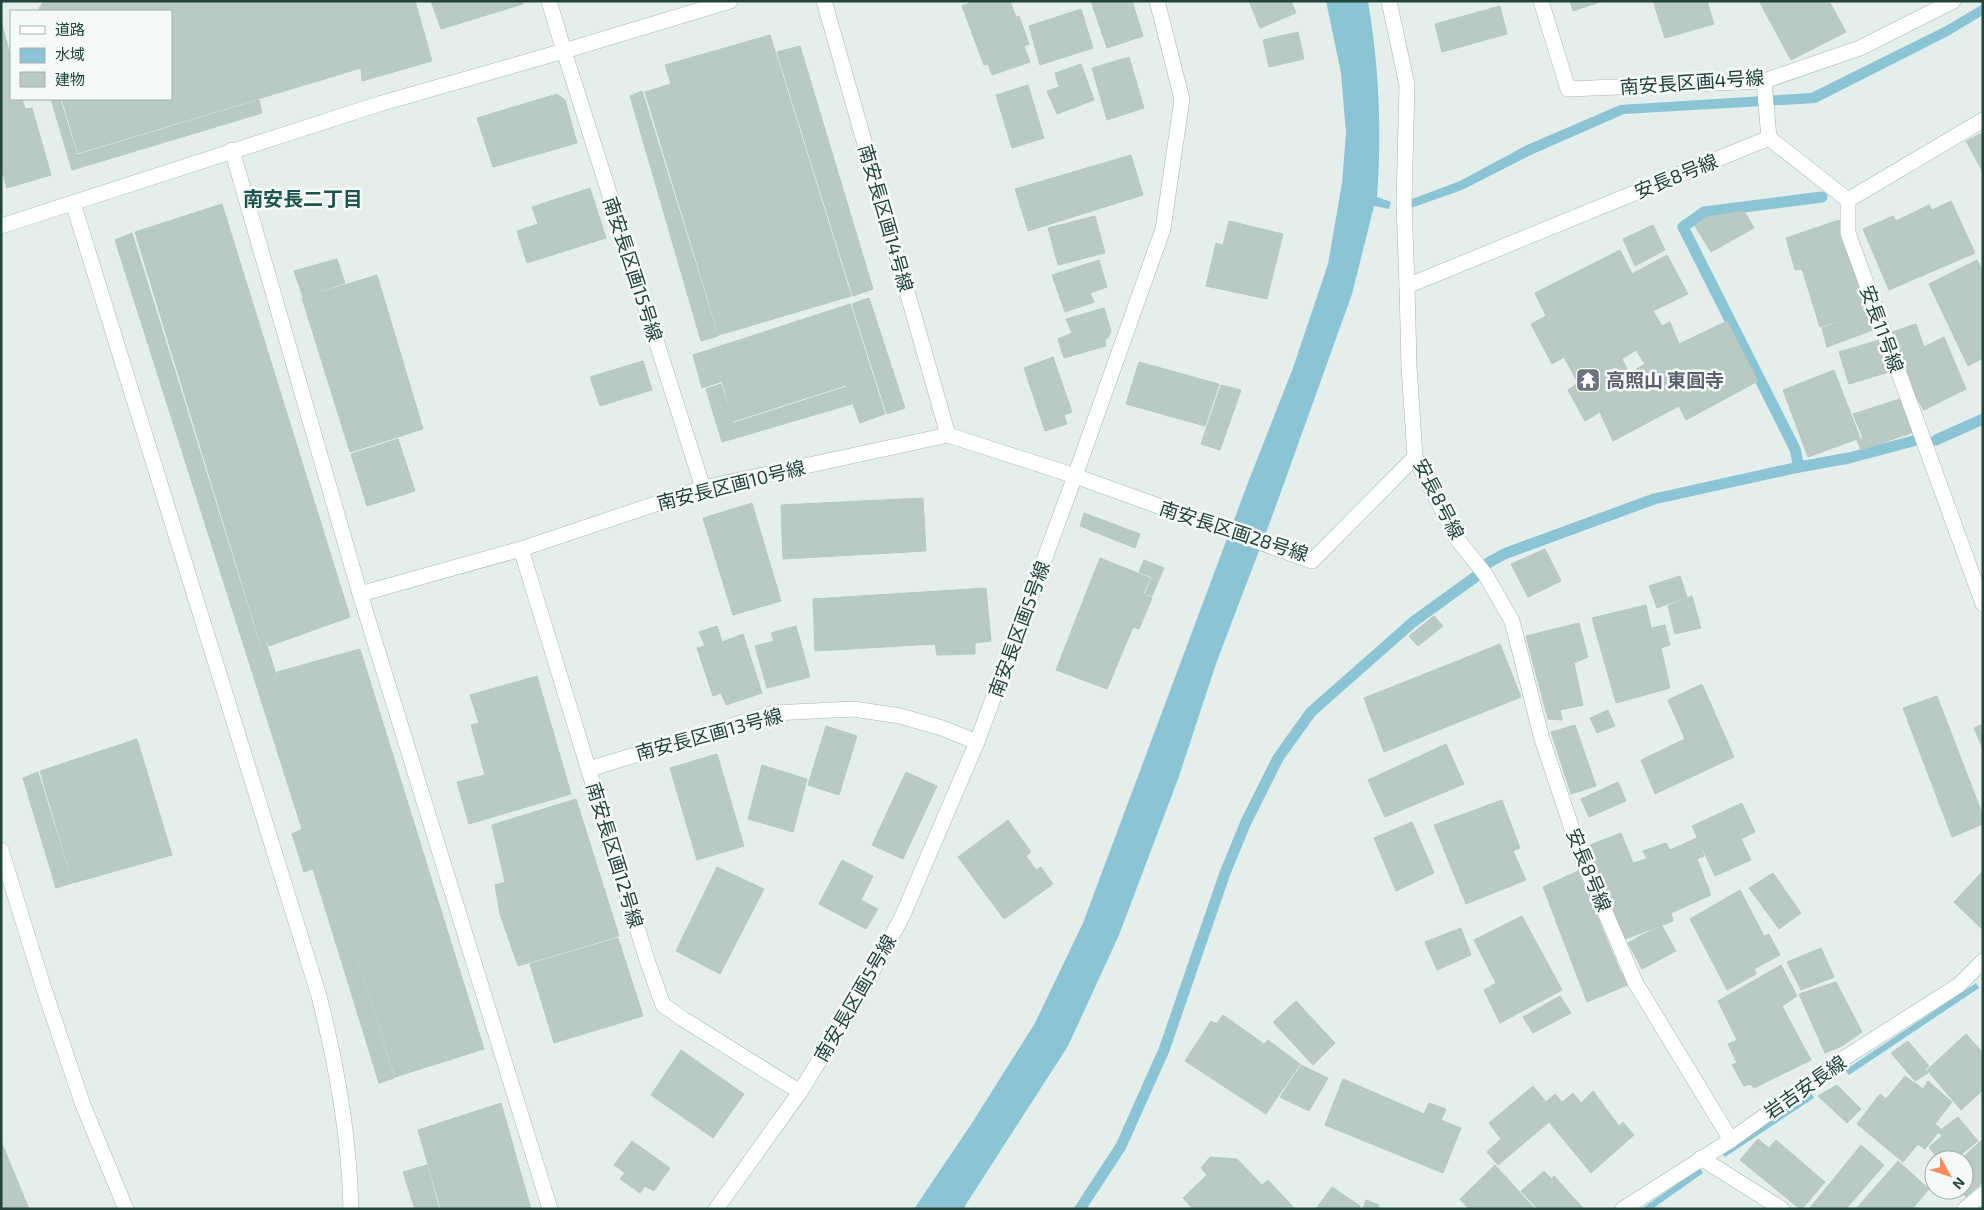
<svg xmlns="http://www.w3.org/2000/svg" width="1984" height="1210" font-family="'Exo 2','Noto Sans JP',sans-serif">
	<rect width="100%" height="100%" fill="#e4eeeb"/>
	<g fill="#8bc4d5">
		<path d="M1326,1H1368C1379,66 1382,131 1377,197L1391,202L1389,209L1374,206L1352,294L1273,514L1217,661L1178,779L1119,935L1068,1046L963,1209H914L972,1123L1035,1023L1083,923L1249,480L1293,368L1328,264L1342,183L1346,133L1341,73Z"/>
		<path d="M1983,4V15L1948,36L1816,103L1624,114L1533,154L1462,190L1411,208L1412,199L1460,181L1527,145L1620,105L1811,93L1944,27Z"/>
		<path d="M1976,983L1979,988L1849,1075L1845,1070Z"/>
		<path d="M1811,1093L1814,1098L1725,1157L1722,1153Z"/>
		<path d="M1700,1168L1703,1173L1652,1209H1641Z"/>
	</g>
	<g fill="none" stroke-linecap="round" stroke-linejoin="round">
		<g stroke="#8bc4d5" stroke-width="11">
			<path d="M1936,440L1983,419"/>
			<path d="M1799,467L1795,449L1683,227L1704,212L1822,197"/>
			<path d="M1488,563L1504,554L1654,499L1799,467L1849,458L1913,441"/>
			<path d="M1080,1209L1121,1146L1164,1050L1225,873L1246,822L1278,758L1311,712L1413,622L1478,575"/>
		</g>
	</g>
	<g fill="#b9cac4" stroke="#b6c9c3" fill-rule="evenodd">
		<path d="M43,1H415L432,61L362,81L361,68L78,153L62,99H171V11H38Z"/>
		<path d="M431,1H522L523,4L441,29Z"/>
		<path d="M975,1H1001L1002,3L1010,1L1016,17L1019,16L1029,44L1024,46L1030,62L992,75L988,64L984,65L962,6Z"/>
		<path d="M1091,1H1132L1143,36L1107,48Z"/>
		<path d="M1249,1H1291L1296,13L1260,28Z"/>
		<path d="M1570,1H1603L1573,11Z"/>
		<path d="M1653,1H1707L1714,24L1665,38Z"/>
		<path d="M1759,1H1829L1846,32L1791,60Z"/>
		<path d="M1500,6L1507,34L1442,52L1435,24Z"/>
		<path d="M1081,9L1093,48L1040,65L1029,26Z"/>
		<path d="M1,21L11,58V99H22L25,109L32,108L51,175L7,188L1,168Z"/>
		<path d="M1298,32L1304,59L1269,67L1263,40Z"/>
		<path d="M770,35L851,296L719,335L645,92L671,84L665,65Z"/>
		<path d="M800,46L873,289L853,296L777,52Z"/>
		<path d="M1129,57L1144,108L1107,120L1092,68Z"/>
		<path d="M1081,64L1094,100L1057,114L1047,91L1059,87L1055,73Z"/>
		<path d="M1028,85L1044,138L1012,148L996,95Z"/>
		<path d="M642,91L718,336L701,341L630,96Z"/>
		<path d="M557,94L565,100L577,143L493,167L477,118Z"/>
		<path d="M51,99H60L77,155L259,100L262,113L72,170Z"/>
		<path d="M1983,133V172L1966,141Z"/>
		<path d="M1131,155L1143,195L1028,231L1015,189Z"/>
		<path d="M590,188L606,238L527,263L517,231L538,224L532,207Z"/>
		<path d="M1951,201L1975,253L1889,290L1863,229L1893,216L1896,221L1929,205L1932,210Z"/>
		<path d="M222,204L350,617L269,646L267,642L261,645L135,232Z"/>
		<path d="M1744,211L1754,228L1711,252L1695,226L1706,217Z"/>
		<path d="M1095,216L1105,253L1058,265L1048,228Z"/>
		<path d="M1839,220L1870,312L1820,327L1802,269L1795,270L1786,238Z"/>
		<path d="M1229,221L1283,234L1267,299L1206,286L1216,243L1223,245Z"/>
		<path d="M1653,225L1665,250L1635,266L1623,239Z"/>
		<path d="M132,233L260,646L266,643L277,677L271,679L394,1078L379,1083L313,869L304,872L292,834L302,829L115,240Z"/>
		<path d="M1620,250L1632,274L1667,255L1688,294L1653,311L1662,326L1670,322L1679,344L1727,321L1758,381L1686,420L1679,406L1613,441L1600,412L1585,421L1568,390L1578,383L1564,357L1552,364L1531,324L1546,316L1535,293ZM1636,350L1645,364L1629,373L1622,359Z"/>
		<path d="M337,259L345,283L303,297L294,271Z"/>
		<path d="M1099,260L1107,287L1090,293L1094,302L1065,312L1052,275Z"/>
		<path d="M1977,260L1983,271V358L1968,366L1929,284Z"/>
		<path d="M377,275L423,429L350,452L302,298Z"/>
		<path d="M869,298L905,408L887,414L852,304Z"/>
		<path d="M850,304L885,414L860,423L846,385L734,421L722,381L702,388L693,355Z"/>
		<path d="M1104,308L1111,331L1108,338L1105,339L1106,346L1064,358L1058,339L1072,333L1066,319Z"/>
		<path d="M1868,313L1873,330L1827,347L1822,328Z"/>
		<path d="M1916,324L1924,347L1944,337L1966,389L1924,410L1911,389L1892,332Z"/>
		<path d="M1879,340L1889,372L1849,384L1839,352Z"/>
		<path d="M1053,357L1072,412L1064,415L1067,424L1045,431L1024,368Z"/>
		<path d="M643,361L652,390L600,406L590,377Z"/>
		<path d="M1139,362L1219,384L1205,426L1126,404Z"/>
		<path d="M1834,370L1860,438L1808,457L1783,390Z"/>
		<path d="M721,384L734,423L846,387L852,404L722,442L706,389Z"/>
		<path d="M1221,385L1241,390L1220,450L1201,444Z"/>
		<path d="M1900,399L1914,432L1861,450L1857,440L1863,438L1853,414Z"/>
		<path d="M398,439L415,491L367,506L351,454Z"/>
		<path d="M923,498L926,551L783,559L781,505Z"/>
		<path d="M752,503L781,601L733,615L703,518Z"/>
		<path d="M1084,513L1140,534L1135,548L1080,526Z"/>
		<path d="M1545,549L1561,581L1528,597L1511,564Z"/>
		<path d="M1100,558L1150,578L1143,594L1152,598L1139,629L1133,627L1107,689L1056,670Z"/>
		<path d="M1144,560L1164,568L1152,596L1145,594L1152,577L1139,572Z"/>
		<path d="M1680,576L1687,597L1657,608L1649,586Z"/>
		<path d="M986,588L991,641L975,643V654L937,655L935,644L815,651L813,599Z"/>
		<path d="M1692,596L1701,628L1675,634L1668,606Z"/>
		<path d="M1646,605L1651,628L1665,625L1670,645L1661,648L1670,688L1616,703L1592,618Z"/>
		<path d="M1434,616L1443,626L1418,646L1409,636Z"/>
		<path d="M1579,623L1588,657L1574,663L1583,705L1560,710L1562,720L1548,719L1526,636Z"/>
		<path d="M717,626L722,642L743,634L762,693L726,705L721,693L713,696L697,648L705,646L699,632Z"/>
		<path d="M796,626L810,677L767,688L755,646L774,641L771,633Z"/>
		<path d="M1500,644L1521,697L1384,752L1364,698Z"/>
		<path d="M360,649L484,1049L395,1077L272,680L278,678L277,672Z"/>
		<path d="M537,676L571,794L469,824L457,782L485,775L471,725L479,723L470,695Z"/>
		<path d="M1702,684L1734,757L1655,794L1641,760L1685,739L1668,700Z"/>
		<path d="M1937,696L1983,816V824L1952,837L1903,708Z"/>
		<path d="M1608,710L1615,726L1597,733L1590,718Z"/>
		<path d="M1983,724V749L1974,728Z"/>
		<path d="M1575,725L1596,786L1571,794L1551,732Z"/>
		<path d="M826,726L857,736L839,795L808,785Z"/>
		<path d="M137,739L172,855L73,883L40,771Z"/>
		<path d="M1446,744L1464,784L1385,817L1368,780Z"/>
		<path d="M717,754L744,846L697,860L670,768Z"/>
		<path d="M762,765L807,779L793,832L748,819Z"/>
		<path d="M38,772L72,883L56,888L23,778Z"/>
		<path d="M906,772L937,786L903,859L872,845Z"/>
		<path d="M1618,782L1626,801L1589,817L1581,799Z"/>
		<path d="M576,799L619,936L518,966L500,914L495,885L505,882L492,825Z"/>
		<path d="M1502,800L1520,848L1513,851L1526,880L1466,904L1434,825Z"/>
		<path d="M1742,803L1755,832L1741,839L1751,860L1715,876L1692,826Z"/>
		<path d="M1008,820L1031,852L1026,856L1036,870L1041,867L1053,884L1004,919L958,857Z"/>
		<path d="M1412,822L1434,873L1396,891L1374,838Z"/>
		<path d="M1621,833L1633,863L1647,859L1643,851L1666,843L1670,850L1697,838L1704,856L1697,859L1711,895L1671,913L1673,921L1625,939L1585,847Z"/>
		<path d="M842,860L873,876L861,900L878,909L866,929L819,904Z"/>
		<path d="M717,867L764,889L720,974L676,951Z"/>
		<path d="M1578,871L1621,973L1625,970L1630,984L1587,1002L1543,887Z"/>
		<path d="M1983,871V927L1982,929L1954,902Z"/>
		<path d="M1773,873L1801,913L1779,929L1749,888Z"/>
		<path d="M1740,890L1764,936L1769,934L1780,955L1754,969L1756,974L1727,990L1690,919Z"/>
		<path d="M1522,916L1562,990L1500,1023L1484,990L1496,983L1474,940Z"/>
		<path d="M1662,926L1676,951L1642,969L1628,943L1644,934Z"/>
		<path d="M1461,928L1471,955L1437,970L1425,942Z"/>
		<path d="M618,938L643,1016L554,1043L530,964Z"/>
		<path d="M1821,948L1834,977L1801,990L1787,962Z"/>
		<path d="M1781,965L1797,996L1782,1006L1811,1060L1754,1088L1750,1084L1744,1086L1732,1065L1737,1063L1728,1044L1737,1040L1718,1001Z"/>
		<path d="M1836,982L1862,1032L1842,1046L1825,1053L1799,994Z"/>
		<path d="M1560,996L1571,1013L1533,1033L1523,1017Z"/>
		<path d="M1296,1001L1335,1043L1313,1065L1273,1022Z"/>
		<path d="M1223,1015L1264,1044L1268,1040L1300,1064L1266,1114L1185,1061L1211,1021L1217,1024Z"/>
		<path d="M1966,1034L1983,1053V1090L1961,1110L1927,1070Z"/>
		<path d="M1908,1041L1929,1066L1925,1069L1928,1073L1915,1081L1891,1053Z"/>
		<path d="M681,1050L744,1094L713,1138L651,1095Z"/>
		<path d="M1301,1065L1328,1078L1309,1111L1280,1097Z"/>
		<path d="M1905,1076L1923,1089L1928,1081L1952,1102L1935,1124L1941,1129L1925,1149L1918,1144L1903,1162L1857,1124L1880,1094L1886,1099Z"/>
		<path d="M1343,1079L1424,1114L1429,1103L1446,1109L1441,1120L1461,1128L1443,1173L1325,1125Z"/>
		<path d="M1837,1085L1861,1109L1847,1123L1818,1096Z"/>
		<path d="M1533,1086L1546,1102L1555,1094L1562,1102L1573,1093L1581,1103L1593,1091L1619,1126L1623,1122L1634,1135L1591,1173L1549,1122L1498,1165L1487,1152L1501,1139L1489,1123Z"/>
		<path d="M501,1103L531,1209H441L418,1130Z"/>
		<path d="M1958,1117L1978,1141L1954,1160H1939L1929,1147L1942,1136L1939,1133L1943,1128Z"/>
		<path d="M1758,1139L1769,1148L1776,1140L1825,1182L1802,1209H1800L1740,1160Z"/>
		<path d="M1983,1139V1182L1966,1197L1960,1190H1964V1160H1960Z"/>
		<path d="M1,1141L29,1209H1Z"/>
		<path d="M632,1141L670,1168L654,1191L645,1186L640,1193L620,1179L625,1173L614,1165Z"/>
		<path d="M1861,1145L1884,1165L1846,1209H1809Z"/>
		<path d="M1210,1157L1237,1159L1262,1185L1268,1180L1295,1209H1193L1183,1198L1207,1175L1201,1168Z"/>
		<path d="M1898,1161L1929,1189L1912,1209H1856Z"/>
		<path d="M427,1165L439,1209H415L403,1172Z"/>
		<path d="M1495,1165L1535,1209H1469L1460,1199Z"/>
		<path d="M1544,1171L1552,1179L1554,1176L1584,1209H1538L1521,1191Z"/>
		<path d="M1332,1187L1360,1206L1359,1209H1316Z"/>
		<path d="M1366,1200L1379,1205L1378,1209H1363Z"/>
	</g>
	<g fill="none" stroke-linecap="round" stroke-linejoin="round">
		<defs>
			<g id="minor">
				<path d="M549,1L564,51L730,1"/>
				<path d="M824,1L948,435"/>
				<path d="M1389,1L1407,85L1404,203L1407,286"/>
				<path d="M1541,1L1568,89L1764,81L1860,48L1953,1"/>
				<path d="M1764,81L1769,138"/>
				<path d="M1983,120L1848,200V233L1983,604"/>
				<path d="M232,150L360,594L550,1209"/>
				<path d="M73,203L319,996C337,1068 349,1134 351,1209"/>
				<path d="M1,226L379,104L564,51L703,488"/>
				<path d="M521,549L647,960L663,1005L683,1019L800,1092"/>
				<path d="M360,594L521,549L703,488L948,435L1075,476L1312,561L1415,457"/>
				<path d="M589,769L773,713L854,709L900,716L942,728L977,742"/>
				<path d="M1731,1140L1635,982L1580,853L1542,739L1512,621L1485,574L1457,539L1415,457L1409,366L1407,286L1769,138L1848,200"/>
				<path d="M1701,1158L1782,1209"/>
				<path d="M716,1209L800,1092L857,999L902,917L977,742L1075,476L1163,229L1182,99L1157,1"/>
				<path d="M1623,1209L1731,1140L1846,1057L1959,985L1983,961"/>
				<path d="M1965,1209L1983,1194"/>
			</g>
			<path id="tertiary" d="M1,850L44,989L83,1105L126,1209"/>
		</defs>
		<use href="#minor" stroke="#a6b7b3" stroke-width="16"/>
		<use href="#tertiary" stroke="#a6b7b3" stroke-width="16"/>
		<use href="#minor" stroke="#fff" stroke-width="15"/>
		<use href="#tertiary" stroke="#fff" stroke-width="15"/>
	</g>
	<defs>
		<symbol id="temple-square" viewBox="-11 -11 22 22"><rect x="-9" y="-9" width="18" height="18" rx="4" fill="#6b7280" stroke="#f5faf8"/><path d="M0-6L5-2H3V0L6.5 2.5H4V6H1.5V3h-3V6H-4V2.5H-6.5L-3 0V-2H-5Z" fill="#fff"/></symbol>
	</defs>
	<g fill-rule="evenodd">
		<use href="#temple-square" x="1574" y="366" width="28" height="28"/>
	</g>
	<g text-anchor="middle" stroke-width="5" stroke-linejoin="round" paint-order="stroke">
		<g font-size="19" fill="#22423c" stroke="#f5faf8">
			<text transform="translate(1692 82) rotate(-4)" y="7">南安長区画4号線</text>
			<text transform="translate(1676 176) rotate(-22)" y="7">安長8号線</text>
			<text transform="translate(886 218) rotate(74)" y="7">南安長区画14号線</text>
			<text transform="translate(633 269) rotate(72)" y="7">南安長区画15号線</text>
			<text transform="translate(1882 329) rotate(70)" y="7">安長11号線</text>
			<text transform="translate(731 485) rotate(-14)" y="7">南安長区画10号線</text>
			<text transform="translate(1439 499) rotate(63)" y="7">安長8号線</text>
			<text transform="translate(1234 531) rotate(18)" y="7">南安長区画28号線</text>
			<text transform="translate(1019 629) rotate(-70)" y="7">南安長区画5号線</text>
			<text transform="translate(709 734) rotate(-15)" y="7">南安長区画13号線</text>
			<text transform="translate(615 855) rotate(73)" y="7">南安長区画12号線</text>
			<text transform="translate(1589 870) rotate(68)" y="7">安長8号線</text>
			<text transform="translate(855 998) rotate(-60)" y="7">南安長区画5号線</text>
			<text transform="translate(1805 1087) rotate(-35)" y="7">岩吉安長線</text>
		</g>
		<g font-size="19" font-weight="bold" fill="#5b616d" stroke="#f5faf8" text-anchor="start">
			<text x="1606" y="387">高照山 東圓寺</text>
		</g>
		<g font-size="20" font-weight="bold" fill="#1d554c" stroke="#f5faf8">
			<text x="303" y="206">南安長二丁目</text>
		</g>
	</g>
	<rect width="1984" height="1210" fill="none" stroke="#22423c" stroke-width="5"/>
	<rect x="10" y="10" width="162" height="90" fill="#f5faf8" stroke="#a1b0ad"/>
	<rect x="20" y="26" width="25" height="8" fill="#ffffff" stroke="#a1b0ad"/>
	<text x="55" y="35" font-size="15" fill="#22423c">道路</text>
	<rect x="20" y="48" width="25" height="15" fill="#8bc4d5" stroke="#a1b0ad"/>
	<text x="55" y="60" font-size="15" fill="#22423c">水域</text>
	<rect x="20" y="72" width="25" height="15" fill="#b9cac4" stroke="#a1b0ad"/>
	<text x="55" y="85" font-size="15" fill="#22423c">建物</text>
	<g transform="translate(1949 1175) rotate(130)"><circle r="24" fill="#f5faf8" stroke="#a1b0ad"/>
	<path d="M0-4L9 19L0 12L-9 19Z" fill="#f88d59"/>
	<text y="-8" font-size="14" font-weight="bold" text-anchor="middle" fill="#22423c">N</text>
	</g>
</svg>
